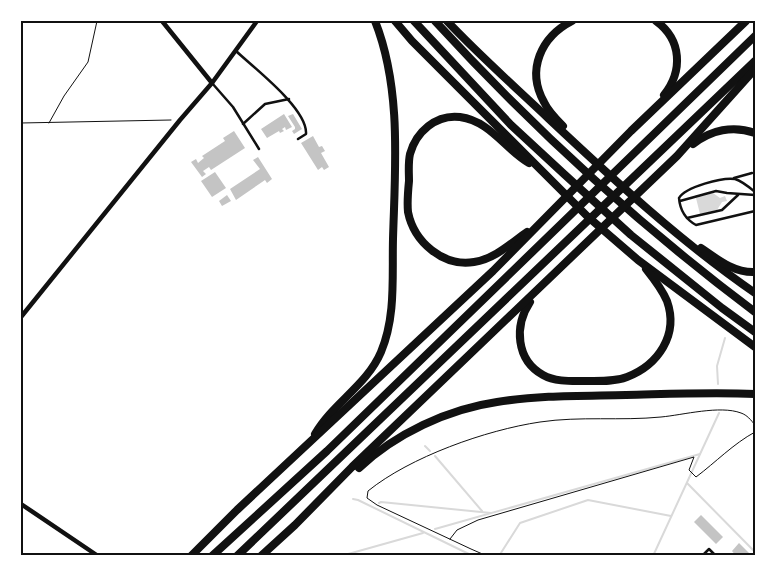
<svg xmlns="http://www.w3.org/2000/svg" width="776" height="577" font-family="Helvetica,sans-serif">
	<rect width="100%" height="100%" fill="#fff"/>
	<path fill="#d9d9d9" d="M713,193L720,198L725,196L727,201L722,202L717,210L700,214L696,198Z"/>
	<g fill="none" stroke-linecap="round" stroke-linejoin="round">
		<g stroke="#d9d9d9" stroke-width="2">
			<path d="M718,384L717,366L725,338"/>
			<path d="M425,446L430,451"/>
			<path d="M435,456L482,511"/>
			<path d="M687,483L755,552"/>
			<path d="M353,499L358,500L473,556"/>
			<path d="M379,503L381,502L491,513"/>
			<path d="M435,529L700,454"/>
			<path d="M341,556L423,533"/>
			<path d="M499,556L520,523L588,500L671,516"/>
			<path d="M653,556L719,413"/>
		</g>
	</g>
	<g fill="#c4c4c4">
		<path d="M284,114L292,127L286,130L285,127L282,129L284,131L280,133L279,131L267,138L261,129Z"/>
		<path d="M293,114L302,129L294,134L292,131L295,129V127L288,116Z"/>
		<path d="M234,131L245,148L211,170L209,167L203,171L206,174L202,177L191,162L196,159L198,163L204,158L202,156L225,141L223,138Z"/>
		<path d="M313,136L319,147L322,146L325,151L321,153L329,167L324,170L322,167L318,170L301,143Z"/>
		<path d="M258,157L272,179L267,183L265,180L236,200L230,189L260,169L253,160Z"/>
		<path d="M215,172L226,188L212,197L201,181Z"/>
		<path d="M227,195L231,201L222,206L219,201Z"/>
		<path d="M701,515L723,537L716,544L694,522Z"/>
		<path d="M739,543L752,556H736L732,551Z"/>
	</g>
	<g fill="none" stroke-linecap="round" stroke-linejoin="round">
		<g stroke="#111" stroke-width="1">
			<path d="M21,123L171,120"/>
			<path d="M49,123L64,96L88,62L97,21"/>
			<path d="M450,539L457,530L478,520L694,457L689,470L696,477C716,462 733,444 755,432"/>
			<path d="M487,556L471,549L377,505L367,498L368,491C410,457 486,430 540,422C580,416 621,421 661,417C683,415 720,405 741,413C747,415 751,420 755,425"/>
		</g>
		<g stroke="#111" stroke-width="2.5">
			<path d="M236,51C254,68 308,109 306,134L298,139"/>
			<path d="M212,83L233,107L259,149"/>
			<path d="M243,124L265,104L289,99"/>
			<path d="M734,178L752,173"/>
			<path d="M755,192C749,187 742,181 735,179C723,177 685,187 679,198C680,210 685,219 696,225L755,211"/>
			<path d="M680,201L716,191L727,193L755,195"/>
			<path d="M687,218L722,210L738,195"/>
			<path d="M702,556L709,549L716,556"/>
		</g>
		<g stroke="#111" stroke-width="4.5">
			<path d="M162,21L212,83"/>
			<path d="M21,317L180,120L212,83L257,21"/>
			<path d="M21,504L98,556"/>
		</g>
		<g stroke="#111" stroke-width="8">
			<path d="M395,21L412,41L587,216L638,260L755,347"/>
			<path d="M414,21L511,125L564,174L631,235L722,308L755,332"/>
			<path d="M435,21C533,128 639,225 755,312"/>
			<path d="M447,21C479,55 514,86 549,119C614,180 681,242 755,293"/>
			<path d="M656,21C682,40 683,71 664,95"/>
			<path d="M563,126C556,119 548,111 544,102C526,70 541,37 572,21"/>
			<path d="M693,144C711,130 733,125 755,133"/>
			<path d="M527,232C511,243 495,259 474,262C443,267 414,242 408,212C407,202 408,191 409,181C409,173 408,163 410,154C416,132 436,114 460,117C490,121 505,149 529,163"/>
			<path d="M701,248C717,259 734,273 755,272"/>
			<path d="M530,302C514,326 516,360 543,375C555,382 572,381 585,381C598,381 614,382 627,377C658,365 679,335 667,301C662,289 654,279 646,269"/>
			<path d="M315,434C333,403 367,385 381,352C396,316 392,277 393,239C395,168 402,89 375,21"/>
			<path d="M359,468C395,434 448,409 497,402C540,395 583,396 626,395C669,394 712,392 755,394"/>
			<path d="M191,556L237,510L493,271L631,131L746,21"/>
			<path d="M212,556L327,451L755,36"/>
			<path d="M237,556L755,61"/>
			<path d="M261,556L295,525L352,467L677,156L755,69"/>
		</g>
	</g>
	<rect width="776" height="577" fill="none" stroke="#ffffff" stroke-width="45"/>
	<rect x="22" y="22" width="732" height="532" fill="none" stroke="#111" stroke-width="2"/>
</svg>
